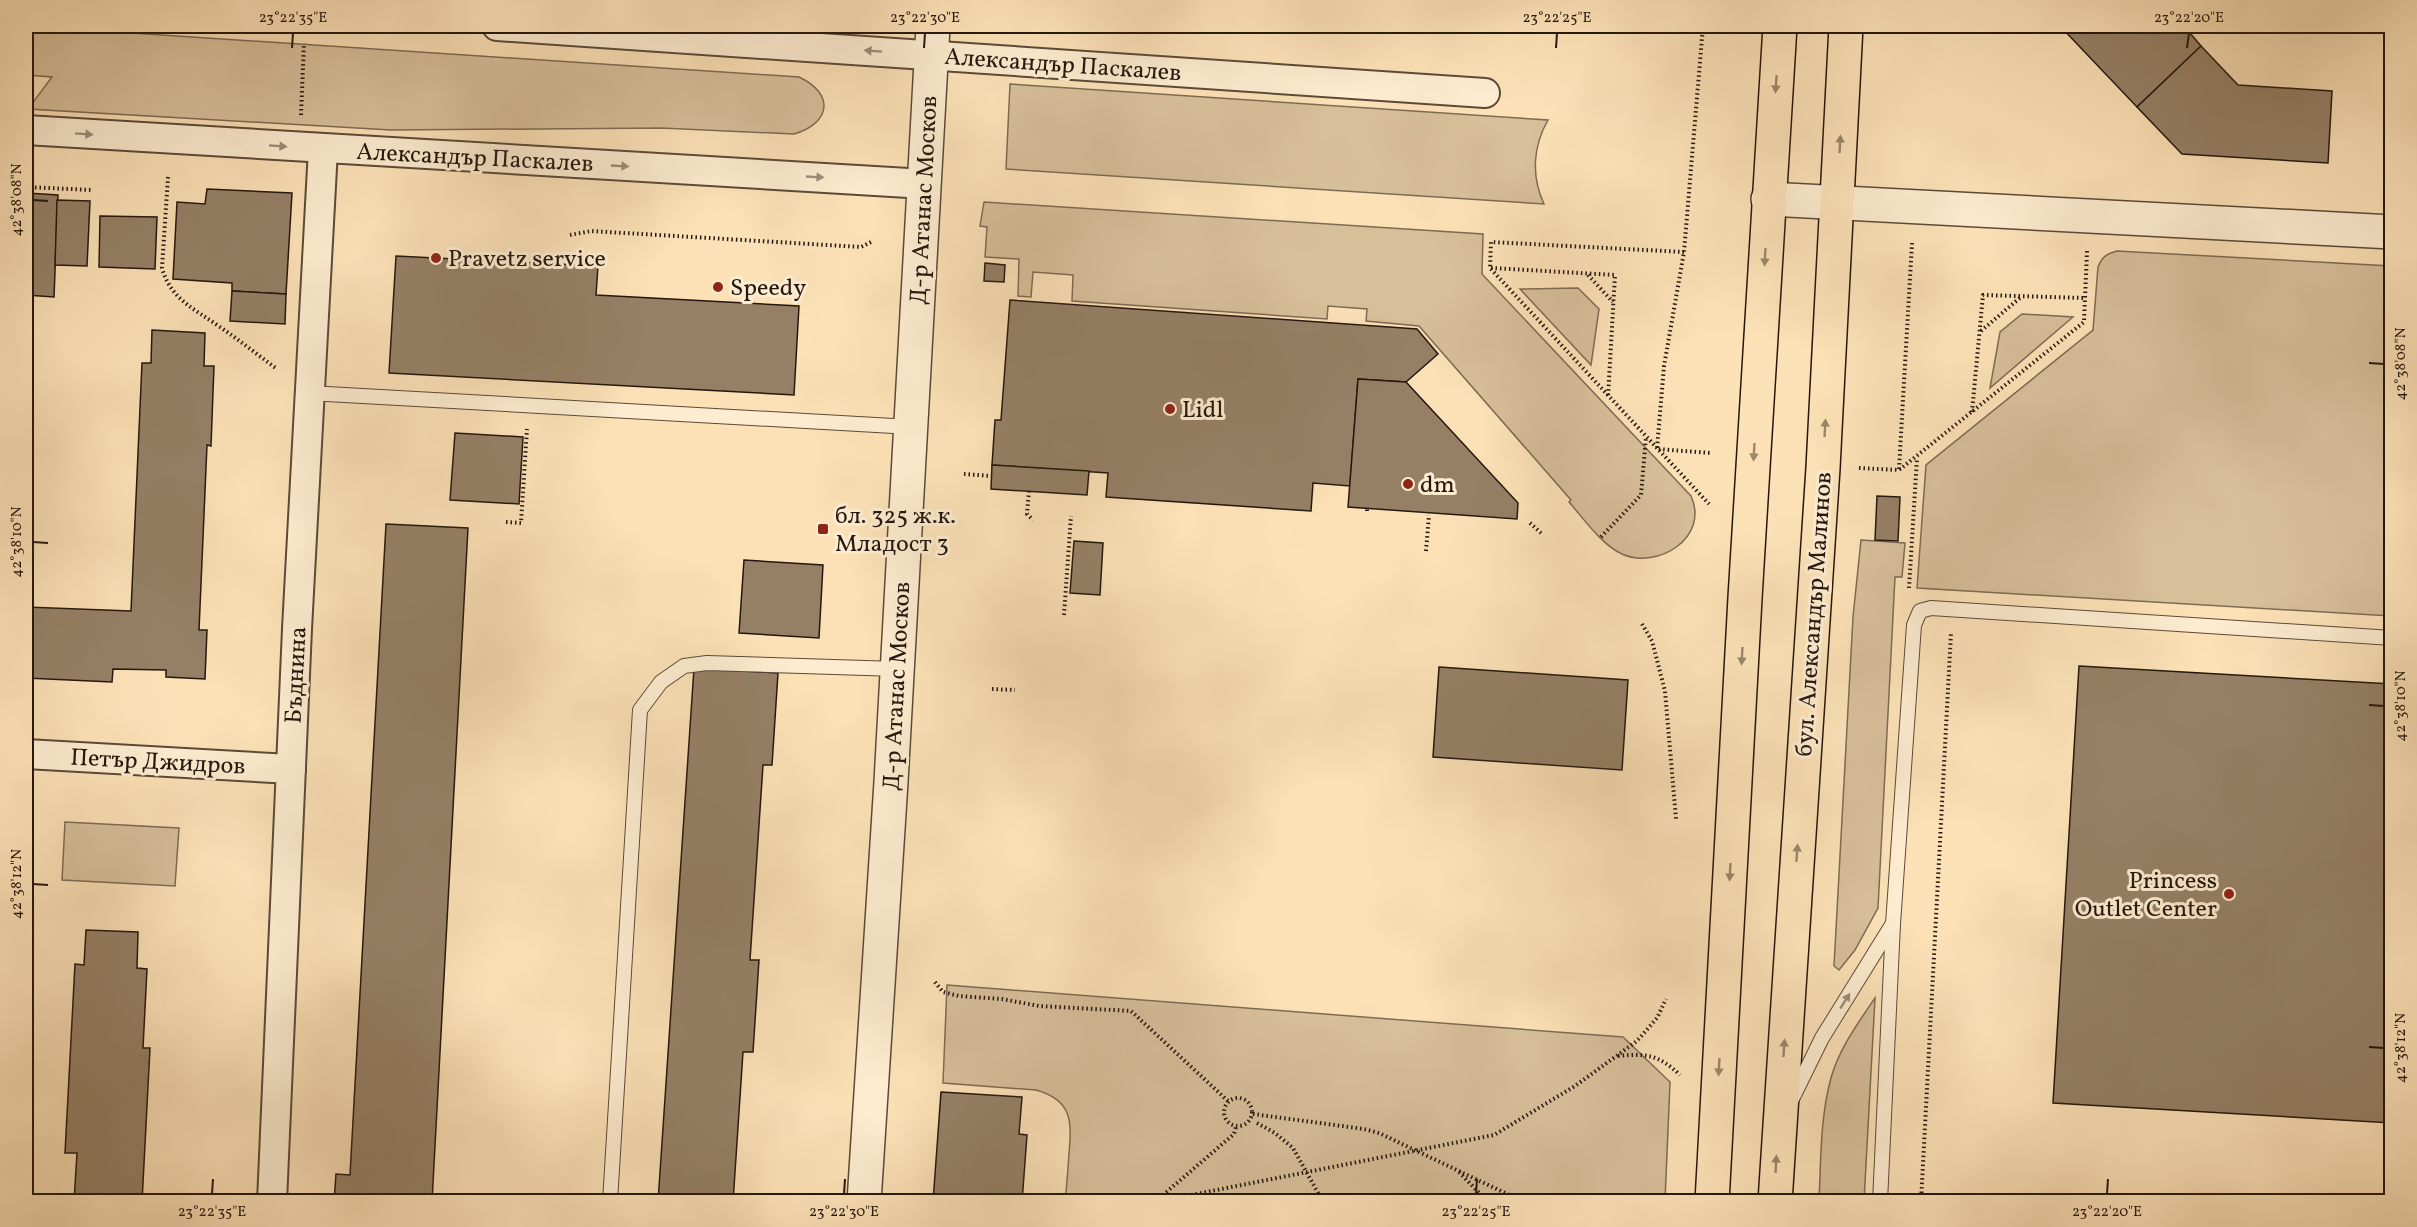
<svg xmlns="http://www.w3.org/2000/svg" width="2417" height="1227" font-family="Vollkorn,serif">
	<rect width="100%" height="100%" fill="#fce1b7"/>
	<filter id="stains"><feTurbulence type="fractalNoise" baseFrequency=".00333" numOctaves="4"/><feColorMatrix values="0 0 0 0 .2 0 0 0 0 .09 0 0 0 0 .02 0 0 0 .5 -.17"/></filter>
	<radialGradient id="worn" r=".72"><stop offset=".6" stop-color="#630" stop-opacity="0"/><stop offset="1" stop-color="#630" stop-opacity=".3"/></radialGradient>
	<g fill="#d7bf9a" stroke="#7e6b54" stroke-width="1.5">
		<path d="M26,26L799,77C835,94 831,123 794,134L661,128L391,130L28,109L52,77L26,75Z"/>
		<path d="M1010,84L1548,120C1533,146 1531,176 1544,204L1006,169Z"/>
		<path d="M984,202L1483,234L1482,274L1691,496C1710,538 1657,570 1622,554C1603,546 1583,518 1569,502L1571,500L1419,326L1366,321L1367,309L1328,306L1327,319L1072,301L1073,275L1033,272L1031,297L1018,296L1019,259L985,257L987,227L980,226Z"/>
		<path d="M2117,251L2391,266V616L1917,588L1926,465L2093,330L2098,267C2102,257 2106,254 2117,251Z"/>
		<path d="M1578,288L1599,309L1591,365L1520,289Z"/>
		<path d="M2022,314L2073,317L1990,388L2000,332Z"/>
		<path d="M1861,540L1905,543L1902,577H1895L1878,908L1855,950L1839,970L1834,966L1853,617Z"/>
		<path d="M65,822L179,828L175,886L62,880Z"/>
		<path d="M947,985L1623,1037L1670,1082L1665,1201H1065C1067,1185 1068,1169 1069,1153C1072,1121 1072,1100 1036,1090L943,1083Z"/>
		<path d="M1875,998L1864,1201H1819C1821,1161 1820,1118 1831,1078C1839,1049 1858,1023 1875,998Z"/>
	</g>
	<g fill="#958066" stroke="#25170f" stroke-width="1.5">
		<path d="M2060,26H2184L2201,46L2137,107Z"/>
		<path d="M2201,46L2238,85L2332,91L2328,163L2182,154L2137,107Z"/>
		<path d="M207,189L292,193L286,294L232,291V283L173,279L177,202L205,204Z"/>
		<path d="M26,193L58,195L54,297L26,295L29,217H26Z"/>
		<path d="M57,200L90,201L87,266L55,265Z"/>
		<path d="M100,216L157,217L155,269L99,267Z"/>
		<path d="M26,217H29L26,315Z"/>
		<path d="M396,256L598,266L596,295L799,306L794,395L389,373Z"/>
		<path d="M985,263L1005,265L1004,282L984,281Z"/>
		<path d="M232,291L286,294L285,324L230,321Z"/>
		<path d="M1010,300L1417,329L1438,354L1406,382L1358,379L1350,486L1313,483L1311,511L1106,497L1108,473L992,465L995,420H1001Z"/>
		<path d="M152,330L205,333L204,366H214L211,446L207,445L199,630H207L205,679L166,677V670L113,669L112,682L26,678V607L131,611L142,363H151Z"/>
		<path d="M1358,379L1406,382L1518,503L1517,519L1348,507Z"/>
		<path d="M455,433L523,437L519,504L450,500Z"/>
		<path d="M992,465L1089,471L1087,495L991,489Z"/>
		<path d="M1877,496L1900,497L1898,541L1875,540Z"/>
		<path d="M386,524L468,528L432,1202H334L336,1174L350,1175Z"/>
		<path d="M1074,541L1103,543L1100,595L1070,593Z"/>
		<path d="M744,560L823,565L819,638L739,633Z"/>
		<path d="M2079,666L2392,684V1123L2053,1103Z"/>
		<path d="M1439,667L1628,680L1622,770L1433,757Z"/>
		<path d="M694,668L778,673L772,765H763L750,960H759L753,1052H743L733,1202H658Z"/>
		<path d="M26,850L30,851L27,891L26,890Z"/>
		<path d="M86,930L138,932L137,968L147,969L143,1048H150L142,1202H74L77,1153H65L75,964L84,965Z"/>
		<path d="M941,1092L1022,1097L1019,1134L1027,1135L1022,1202H933Z"/>
	</g>
	<g fill="none" stroke-linecap="round" stroke-linejoin="round">
		<defs>
			<g id="service">
				<path d="M309,393L911,427"/>
				<path d="M1791,1101L1822,1038L1892,925"/>
				<path d="M610,1202L640,710L661,682L684,666L707,663L897,669"/>
				<path d="M1880,1202L1893,924L1914,625L1920,611L1931,608L2392,638"/>
			</g>
			<g id="minor">
				<path d="M497,26L1485,93"/>
				<path d="M26,130L925,184"/>
				<path d="M26,754L291,769"/>
				<path d="M272,1202L297,629L323,149"/>
			</g>
			<g id="tertiary">
				<path d="M1768,199L2392,232"/>
				<path d="M864,1202L891,782L933,26"/>
			</g>
			<g id="primary">
				<path d="M1712,1202L1745,598L1780,26"/>
				<path d="M1775,1202L1823,468L1846,26"/>
			</g>
		</defs>
		<use href="#service" stroke="#5b4a39" stroke-width="16"/>
		<use href="#minor" stroke="#5b4a39" stroke-width="32"/>
		<use href="#tertiary" stroke="#5b4a39" stroke-width="36"/>
		<use href="#primary" stroke="#25170f" stroke-width="36"/>
		<g stroke="#25170f" stroke-width="4" stroke-dasharray="1.5 3" stroke-linecap="butt">
			<path d="M1703,26L1684,252L1664,366L1657,449L1711,453"/>
			<path d="M301,115L304,43"/>
			<path d="M168,177L162,268C171,300 195,309 220,327C239,340 258,355 277,369"/>
			<path d="M26,187L92,190"/>
			<path d="M570,235L591,231L861,247L873,241"/>
			<path d="M1684,252L1491,242L1490,268L1709,504"/>
			<path d="M1491,268L1615,275L1608,397"/>
			<path d="M1588,275L1613,302"/>
			<path d="M1981,331L2021,297"/>
			<path d="M1972,412L1983,295L2085,298"/>
			<path d="M1859,468L1899,470L2084,322L2087,251"/>
			<path d="M1899,469L1912,243"/>
			<path d="M964,474L991,476"/>
			<path d="M1029,491L1027,514L1033,520"/>
			<path d="M1367,511V508"/>
			<path d="M506,522L521,523L527,429"/>
			<path d="M1530,523L1542,534"/>
			<path d="M1601,537L1641,495L1646,437"/>
			<path d="M1426,551L1429,515"/>
			<path d="M1909,588L1917,458"/>
			<path d="M1064,615L1071,516"/>
			<path d="M1642,624L1652,641L1665,691L1676,819"/>
			<path d="M992,689L1015,690"/>
			<path d="M935,982L943,992L959,996L1002,999L1039,1006L1131,1011L1228,1101"/>
			<path d="M1618,1056C1646,1053 1659,1055 1680,1075"/>
			<circle cx="1238" cy="1112" r="14"/>
			<path d="M1253,1114L1364,1129L1379,1133L1524,1202"/>
			<path d="M1257,1123L1275,1133L1293,1148L1323,1202"/>
			<path d="M1459,1172L1488,1202"/>
			<path d="M1156,1201L1234,1134L1236,1127"/>
			<path d="M1156,1202L1494,1135L1575,1086L1637,1041L1657,1018L1666,999"/>
			<path d="M1921,1202L1951,633"/>
		</g>
		<use href="#service" stroke="#fdecd0" stroke-width="14"/>
		<use href="#minor" stroke="#fdecd0" stroke-width="28"/>
		<use href="#tertiary" stroke="#fdecd0" stroke-width="33"/>
		<use href="#primary" stroke="#fce1b7" stroke-width="33"/>
	</g>
	<defs><path id="oneway-solid" d="M-6-.8H1V-3.2L6.5 0L1 3.2V.8H-6Z" transform="scale(1.5)"/></defs>
	<g fill="#9c8c79">
		<use href="#oneway-solid" transform="translate(873 51) rotate(-176)"/>
		<use href="#oneway-solid" transform="translate(84 134) rotate(4)"/>
		<use href="#oneway-solid" transform="translate(278 146) rotate(4)"/>
		<use href="#oneway-solid" transform="translate(620 166) rotate(3)"/>
		<use href="#oneway-solid" transform="translate(815 177) rotate(3)"/>
		<use href="#oneway-solid" transform="translate(1845 1001) rotate(-58)"/>
	</g>
	<g fill="#9b866b">
		<use href="#oneway-solid" transform="translate(1776 84) rotate(94)"/>
		<use href="#oneway-solid" transform="translate(1840 144) rotate(-87)"/>
		<use href="#oneway-solid" transform="translate(1765 257) rotate(93)"/>
		<use href="#oneway-solid" transform="translate(1825 428) rotate(-87)"/>
		<use href="#oneway-solid" transform="translate(1754 452) rotate(93)"/>
		<use href="#oneway-solid" transform="translate(1742 656) rotate(93)"/>
		<use href="#oneway-solid" transform="translate(1797 853) rotate(-86)"/>
		<use href="#oneway-solid" transform="translate(1730 872) rotate(93)"/>
		<use href="#oneway-solid" transform="translate(1784 1048) rotate(-86)"/>
		<use href="#oneway-solid" transform="translate(1719 1067) rotate(93)"/>
		<use href="#oneway-solid" transform="translate(1776 1164) rotate(-87)"/>
	</g>
	<path fill="none" stroke="#25170f" stroke-width="2" d="M292,48L293,33M924,48L925,33M1556,48L1557,33M2187,48L2189,33M33,200L48,201M2369,363L2384,364M33,542L48,543M2369,705L2384,706M33,884L48,885M2369,1047L2384,1048M212,1194L213,1179M844,1194L845,1179M1476,1194L1477,1179M2107,1194L2108,1179"/>
	<g fill="#8f2418" stroke="#fdecd0" stroke-width="2">
		<circle cx="436" cy="258" r="6"/>
		<circle cx="718" cy="287" r="6"/>
		<circle cx="1170" cy="409" r="6"/>
		<circle cx="1408" cy="484" r="6"/>
		<rect x="817" y="523" width="12" height="12" rx="3"/>
		<circle cx="2229" cy="894" r="6"/>
	</g>
	<g text-anchor="middle" stroke-width="6" stroke-linejoin="round" paint-order="stroke">
		<g font-size="24" fill="#25170f" stroke="#fdecd0">
			<text transform="translate(1063 64) rotate(4)" y="8">Александър Паскалев</text>
			<text transform="translate(475 157) rotate(3)" y="8">Александър Паскалев</text>
			<text transform="translate(923 200) rotate(-87)" y="8">Д-р Атанас Москов</text>
			<text transform="translate(1813 614) rotate(-86)" y="8">бул. Александър Малинов</text>
			<text transform="translate(295 675) rotate(-87)" y="8">Бъднина</text>
			<text transform="translate(896 686) rotate(-87)" y="8">Д-р Атанас Москов</text>
			<text transform="translate(158 761) rotate(3)" y="8">Петър Джидров</text>
		</g>
		<g font-size="24" fill="#25170f" stroke="#fdecd0" text-anchor="start">
			<text x="448" y="266">Pravetz service</text>
			<text x="730" y="295">Speedy</text>
			<text x="1182" y="417">Lidl</text>
			<text x="1420" y="492">dm</text>
			<text x="835" y="523">бл. 325 ж.к.<tspan x="835" dy="28">Младост 3</tspan></text>
			<text x="2217" y="888" text-anchor="end">Princess<tspan x="2217" dy="28">Outlet Center</tspan></text>
		</g>
	</g>
	<rect width="2417" height="1227" fill="none" stroke="#fce1b7" stroke-width="66"/>
	<rect x="33" y="33" width="2351" height="1161" fill="none" stroke="#25170f" stroke-width="2"/>
	<g font-size="15" text-anchor="middle" fill="#25170f">
		<text x="293" y="22">23°22'35"E</text>
		<text x="925" y="22">23°22'30"E</text>
		<text x="1557" y="22">23°22'25"E</text>
		<text x="2189" y="22">23°22'20"E</text>
		<text transform="translate(16 200) rotate(-90)" y="5">42°38'08"N</text>
		<text transform="translate(2400 364) rotate(-90)" y="5">42°38'08"N</text>
		<text transform="translate(16 542) rotate(-90)" y="5">42°38'10"N</text>
		<text transform="translate(2400 706) rotate(-90)" y="5">42°38'10"N</text>
		<text transform="translate(16 884) rotate(-90)" y="5">42°38'12"N</text>
		<text transform="translate(2400 1048) rotate(-90)" y="5">42°38'12"N</text>
		<text x="212" y="1216">23°22'35"E</text>
		<text x="844" y="1216">23°22'30"E</text>
		<text x="1476" y="1216">23°22'25"E</text>
		<text x="2107" y="1216">23°22'20"E</text>
	</g>
	<rect width="100%" height="100%" filter="url(#stains)"/>
	<rect width="100%" height="100%" fill="url(#worn)"/>
</svg>
